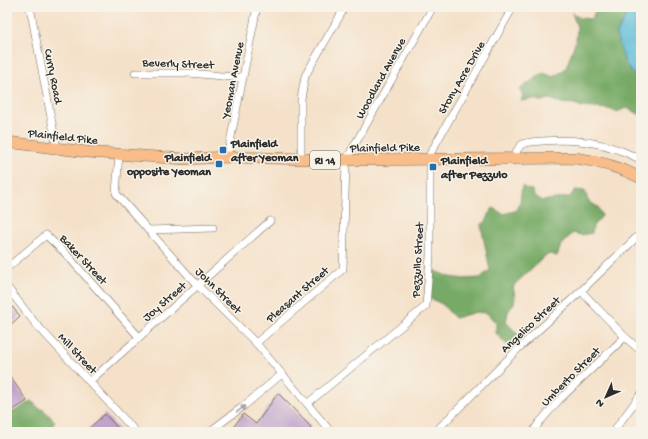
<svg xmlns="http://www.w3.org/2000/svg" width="648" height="439" font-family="'Gochi Hand',sans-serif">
	<rect width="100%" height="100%" fill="#f7f3e8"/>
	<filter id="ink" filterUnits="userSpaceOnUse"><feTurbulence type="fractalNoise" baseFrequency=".025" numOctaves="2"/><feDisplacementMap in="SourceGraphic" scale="8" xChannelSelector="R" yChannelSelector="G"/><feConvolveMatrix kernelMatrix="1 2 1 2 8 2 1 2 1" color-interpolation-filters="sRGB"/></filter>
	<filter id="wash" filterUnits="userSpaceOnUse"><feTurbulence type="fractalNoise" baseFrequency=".012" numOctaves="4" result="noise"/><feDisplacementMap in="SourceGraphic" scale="16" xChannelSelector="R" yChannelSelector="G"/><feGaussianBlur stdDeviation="0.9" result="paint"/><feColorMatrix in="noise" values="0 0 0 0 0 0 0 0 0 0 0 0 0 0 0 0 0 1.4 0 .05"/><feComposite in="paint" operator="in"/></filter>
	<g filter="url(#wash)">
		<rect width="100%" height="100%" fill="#f5e1c9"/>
		<g fill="#7a6" stroke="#516a48">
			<path d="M595,7H641V115L627,108L616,112L609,109L582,107L575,104L562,103L550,99L541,101L534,99L521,101L523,96L520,90C524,85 537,78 543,73L554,77L566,68L576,40L577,27L572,13L580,18L592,19L595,11Z"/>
			<path d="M522,186L527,189L532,190L534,196L542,201L570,197L575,190L585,191L588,201L598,207L602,216L593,226L592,233L581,235L573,233L561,245L557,256L550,254L545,256L515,284L513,288L515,296L514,303L508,312L506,322L526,342L514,352L496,333V323L487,313L476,312L455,318L442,304L427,297L429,268L450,277L464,279L480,278L490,270L481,225C490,221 487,214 493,208L503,214L515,211L520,203Z"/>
			<path d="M31,401L40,409L44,410L55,422L47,432H7V416Z"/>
		</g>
		<path fill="#5abcd9" stroke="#427482" d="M631,7H641V83L639,82L625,63L616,34Z"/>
		<g id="blocks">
			<g fill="#bfa3ca">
				<path d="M7,301L20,316L7,328Z"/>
				<path d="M7,372L27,401L7,414Z"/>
				<path d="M278,393L311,427L307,432H230L243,414L256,424Z"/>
				<path d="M105,414L121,432H85Z"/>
			</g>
		</g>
	</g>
	<g filter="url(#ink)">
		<use href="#blocks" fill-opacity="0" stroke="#726b62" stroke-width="1"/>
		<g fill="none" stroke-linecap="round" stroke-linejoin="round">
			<defs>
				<g id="minor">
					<path d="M30,7L57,149"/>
					<path d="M501,7L510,12"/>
					<path d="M135,73H189L243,78"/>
					<path d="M119,154L116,193L119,197L198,286L256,343L331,432"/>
					<path d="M227,157L257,7"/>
					<path d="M513,158C515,154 518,148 521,145C527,141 536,142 542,141C577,138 611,143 641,160"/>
					<path d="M301,159V99L305,76L345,7"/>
					<path d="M148,230L213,228"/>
					<path d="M7,268L46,235L67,255L139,337"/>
					<path d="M7,287L35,323L136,432"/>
					<path d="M581,291L625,337L641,351"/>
					<path d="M256,343L343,269L346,160L433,7"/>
					<path d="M90,381L270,221"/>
					<path d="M308,403L426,306L430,256V154L513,7"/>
					<path d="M209,432L245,405L282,374"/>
					<path d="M435,432L518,349L581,291L641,233"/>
					<path d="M533,432L539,423L559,400L625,337"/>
					<path d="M613,432L641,394"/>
				</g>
				<path id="primary" d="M7,142L87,152L185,159L227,157L346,160L575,158C598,161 620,167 641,178"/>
			</defs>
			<use href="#minor" stroke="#726b62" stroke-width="8"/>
			<use href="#primary" stroke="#726b62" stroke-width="12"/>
			<use href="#minor" stroke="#fff" stroke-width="7"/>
			<use href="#primary" stroke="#f8bd89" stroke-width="11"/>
		</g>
		<defs><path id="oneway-solid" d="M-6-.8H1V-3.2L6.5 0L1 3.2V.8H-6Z"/></defs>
		<use fill="#a0a0a0" href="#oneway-solid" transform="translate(241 409) rotate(-37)"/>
	</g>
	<g fill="#1f6fb2" stroke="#f7f3e8" stroke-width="1.5">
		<rect x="219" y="146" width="8" height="8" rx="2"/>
		<rect x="215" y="160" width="8" height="8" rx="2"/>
		<rect x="429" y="163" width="8" height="8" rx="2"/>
	</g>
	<g text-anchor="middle" stroke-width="3" stroke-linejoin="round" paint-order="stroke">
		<rect fill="#f7f3e8" stroke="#686764" stroke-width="1" x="310" y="151" width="30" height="18" rx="3"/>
		<g font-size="11" font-weight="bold" fill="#2b2b2b">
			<text x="325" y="164">RI 14</text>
		</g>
		<g font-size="12" fill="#2b2b2b" stroke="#f7f3e8">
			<text transform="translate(178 63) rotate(2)" y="4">Beverly Street</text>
			<text transform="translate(54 76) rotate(79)" y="4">Curry Road</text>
			<text transform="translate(461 77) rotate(-60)" y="4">Stony Acre Drive</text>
			<text transform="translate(380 78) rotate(-61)" y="4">Woodland Avenue</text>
			<text transform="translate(232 80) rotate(-79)" y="4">Yeoman Avenue</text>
			<text transform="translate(63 136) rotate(6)" y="4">Plainfield Pike</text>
			<text transform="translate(385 147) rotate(-1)" y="4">Plainfield Pike</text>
			<text transform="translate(84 259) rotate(47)" y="4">Baker Street</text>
			<text transform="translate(417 260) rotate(-87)" y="4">Pezzullo Street</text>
			<text transform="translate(219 290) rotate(45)" y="4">John Street</text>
			<text transform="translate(297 294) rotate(-41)" y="4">Pleasant Street</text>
			<text transform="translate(164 301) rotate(-41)" y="4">Joy Street</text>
			<text transform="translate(530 324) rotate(-43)" y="4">Angelico Street</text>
			<text transform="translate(78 353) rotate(47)" y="4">Mill Street</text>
			<text transform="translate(570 376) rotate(-45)" y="4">Umberto Street</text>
		</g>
		<g font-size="12" font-weight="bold" fill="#2b2b2b" stroke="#f7f3e8" text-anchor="start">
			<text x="231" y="147">Plainfield<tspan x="231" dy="14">after Yeoman</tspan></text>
			<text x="211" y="161" text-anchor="end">Plainfield<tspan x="211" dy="14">opposite Yeoman</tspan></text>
			<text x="441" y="164">Plainfield<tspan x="441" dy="14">after Pezzulo</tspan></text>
		</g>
	</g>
	<rect width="648" height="439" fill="none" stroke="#f7f3e8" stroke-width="24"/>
	<g transform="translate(606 397) rotate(225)" stroke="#f7f3e8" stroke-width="3" paint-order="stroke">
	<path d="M0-3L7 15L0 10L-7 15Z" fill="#2b2b2b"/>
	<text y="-6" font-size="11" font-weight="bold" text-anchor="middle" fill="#2b2b2b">N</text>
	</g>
</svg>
